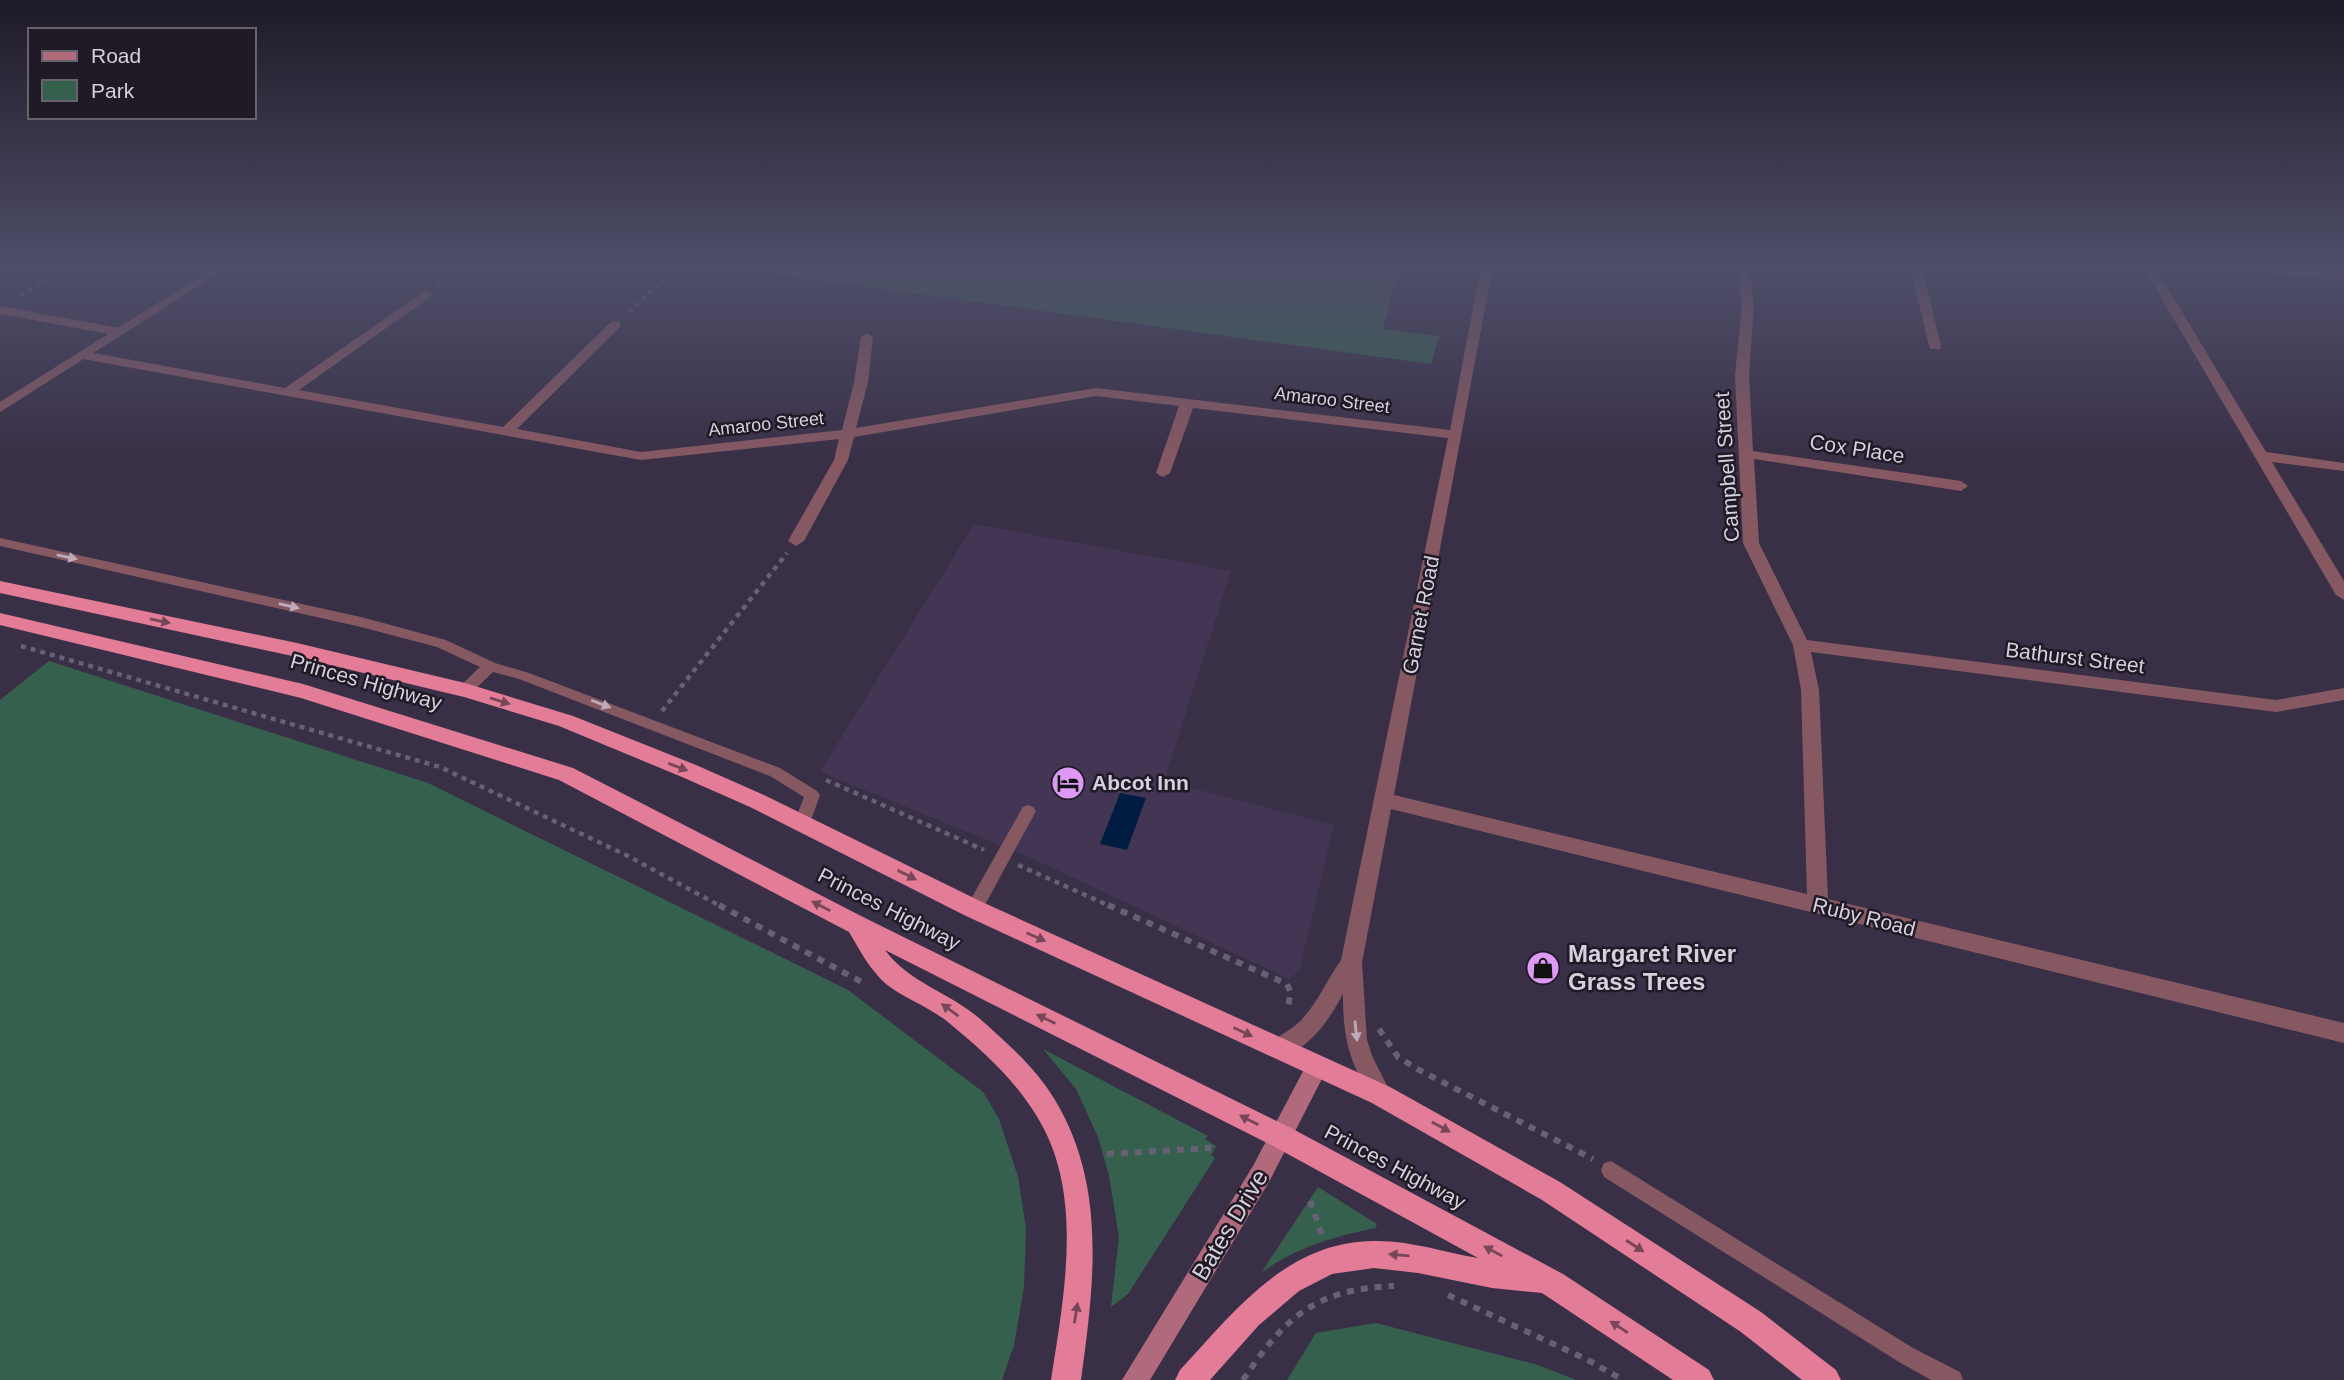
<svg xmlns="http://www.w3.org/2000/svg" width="2344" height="1380" font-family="Helvetica,sans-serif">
	<rect width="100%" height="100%" fill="#393047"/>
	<path fill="#433654" d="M974,524L1231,571L1164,781L1334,825L1299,971L1289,979L1027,856L820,772Z"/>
	<g fill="#36604e">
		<path d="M707,265H1399L1383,329L1439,336L1431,364Z"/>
		<path d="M49,661L428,783L848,990L983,1092L999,1119L1018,1177L1026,1228L1024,1287L1014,1345L1002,1380H0V700Z"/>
		<path d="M1043,1049L1208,1136L1205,1139L1216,1146L1211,1155L1215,1158L1128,1294L1111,1307L1119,1237L1109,1176L1098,1137L1076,1089Z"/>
		<path d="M1318,1187L1377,1224L1375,1228C1333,1237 1296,1247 1261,1273Z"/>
		<path d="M1376,1323L1538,1365L1576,1380H1287L1316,1333Z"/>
	</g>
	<path fill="#001d41" d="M1120,793L1146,798L1127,850L1100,844Z"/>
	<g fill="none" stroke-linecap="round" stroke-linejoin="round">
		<g stroke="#686075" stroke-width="3.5" stroke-dasharray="4.5 4.5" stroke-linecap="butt">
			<path d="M438,285L464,265"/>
			<path d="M20,296L74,265"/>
			<path d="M629,312L680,265"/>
		</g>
		<g stroke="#686075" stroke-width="4.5" stroke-dasharray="5 5" stroke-linecap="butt">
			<path d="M21,646L440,767L626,855L722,907"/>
			<path d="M662,711L787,553"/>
			<path d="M826,780L984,850"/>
			<path d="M1018,865L1112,907"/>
		</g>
		<g stroke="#686075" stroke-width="6" stroke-dasharray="7 7" stroke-linecap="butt">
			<path d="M719,905L867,985"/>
			<path d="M1108,905L1287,984L1291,993L1287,1009"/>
			<path d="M1379,1029L1398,1057L1419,1070L1593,1159"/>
			<path d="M1107,1154L1211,1148"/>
			<path d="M1310,1201L1322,1235"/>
			<path d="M1448,1295L1588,1360L1623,1380"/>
			<path d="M1243,1380C1285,1317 1315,1289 1394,1286"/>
		</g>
		<g fill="#865862" fill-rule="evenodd">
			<path d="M0,538L361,617L446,640L495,663L529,673L780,768L817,791L820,795L810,823L807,827L802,829L797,827L794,823L804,797L770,776L519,679L493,672L470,694H460L458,690L460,686L480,667L437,647L361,627L0,546Z"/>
			<path d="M1028,805L1033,807L1036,811L980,914L974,916L968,914L966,909L968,904L1023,807Z"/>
			<path d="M1611,1161L1913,1348L1960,1372L1963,1380H1931L1899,1362L1604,1177L1601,1170L1604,1163Z"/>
		</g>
		<g fill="#865862" fill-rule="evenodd">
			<path d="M1481,265H1493L1394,795L1807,894L1801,690L1793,645L1743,543L1735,375L1742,305L1737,265H1749L1754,305L1749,375L1753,451L1961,481L1968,486L1961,491L1754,459L1759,543L1807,640L2276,700L2344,688V700L2276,712L1811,652L1819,690L1828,899L2344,1023V1043L1391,809L1362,963L1367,1040L1373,1058L1392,1095L1389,1103L1381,1106L1373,1103C1350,1061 1343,1042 1343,994C1327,1023 1311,1047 1279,1059L1271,1056L1268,1049C1273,1037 1287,1033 1297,1024C1316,1007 1326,981 1341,960L1448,438L1193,408L1170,473L1163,477L1156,473L1179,406L1096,396L854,437L848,460L804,541L796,546L788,541L834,460L839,439L641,460L83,359L76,355L83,351L285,388L426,290L432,294L430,297L299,390L503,427L612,321H620V327L517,429L641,452L842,430L854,382L861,337L867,333L873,337L868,382L856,428L1096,388L1450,430Z"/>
			<path d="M1910,265H1922L1941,346L1940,349H1930L1929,346Z"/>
			<path d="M2142,265H2154L2266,452L2344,463V471L2272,462L2344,581V600L2336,595Z"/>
			<path d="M2225,265H2264L2344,273V281L2231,269Z"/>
			<path d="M0,306L120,328L126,332L120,336L0,314Z"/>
		</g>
		<path fill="#865862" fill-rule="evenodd" d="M218,265H232L0,412V402Z"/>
		<path fill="#b16a7b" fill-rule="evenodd" d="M1317,1057L1325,1060L1328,1067L1269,1182L1150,1380H1122L1253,1166L1309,1060Z"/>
		<g fill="#e27c97" fill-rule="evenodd">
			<path d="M0,581L297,643L465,683L573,716L696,765L764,795L982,902L1390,1087L1560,1182L1761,1312L1836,1370L1841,1380H1802L1741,1332L1542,1200L1372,1103L966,916L750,807L682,777L559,726L464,697L297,657L0,593Z"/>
			<path d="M0,613L303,684L573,768L865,918L1291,1128L1563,1274L1709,1370L1714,1380H1673L1542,1293L1492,1288L1418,1273L1374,1268L1332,1274L1299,1291L1259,1325L1210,1380H1175L1180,1370C1234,1312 1286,1242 1373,1241C1409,1240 1443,1252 1478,1258L1273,1146L885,950C908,982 950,993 979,1018C1007,1043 1036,1068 1055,1100C1107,1186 1094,1285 1081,1380H1051C1064,1295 1085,1192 1036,1115C1014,1079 981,1049 949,1023C930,1007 905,999 886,984C870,970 859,949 849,932L559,780L301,698L0,625Z"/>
		</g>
	</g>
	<defs><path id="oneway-solid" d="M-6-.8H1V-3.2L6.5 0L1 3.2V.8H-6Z" transform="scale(1.75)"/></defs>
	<g fill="#bdabb9">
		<use href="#oneway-solid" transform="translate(67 557) rotate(12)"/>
		<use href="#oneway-solid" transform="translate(289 606) rotate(13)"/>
		<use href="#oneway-solid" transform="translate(601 704) rotate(21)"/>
		<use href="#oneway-solid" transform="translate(1356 1031) rotate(84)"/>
	</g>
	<g fill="#774658">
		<use href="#oneway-solid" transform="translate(160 621) rotate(12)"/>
		<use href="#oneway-solid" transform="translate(500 701) rotate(17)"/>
		<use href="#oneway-solid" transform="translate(678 767) rotate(21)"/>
		<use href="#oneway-solid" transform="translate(907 875) rotate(27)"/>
		<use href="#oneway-solid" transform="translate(821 906) rotate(-153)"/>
		<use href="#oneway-solid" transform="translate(1036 937) rotate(24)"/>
		<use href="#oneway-solid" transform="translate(950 1010) rotate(-144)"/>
		<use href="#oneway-solid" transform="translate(1046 1019) rotate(-154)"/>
		<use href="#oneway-solid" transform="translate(1243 1032) rotate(25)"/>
		<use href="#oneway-solid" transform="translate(1249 1120) rotate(-153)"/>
		<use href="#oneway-solid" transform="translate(1441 1127) rotate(29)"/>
		<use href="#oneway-solid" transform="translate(1635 1246) rotate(33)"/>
		<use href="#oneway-solid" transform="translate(1493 1251) rotate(-152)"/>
		<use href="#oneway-solid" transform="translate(1399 1255) rotate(-175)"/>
		<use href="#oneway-solid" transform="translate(1076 1313) rotate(-81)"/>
		<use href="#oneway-solid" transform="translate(1619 1327) rotate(-147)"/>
	</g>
	<linearGradient id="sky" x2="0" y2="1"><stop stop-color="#1f1a27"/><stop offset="0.58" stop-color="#4e4e69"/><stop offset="1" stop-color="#4e4e69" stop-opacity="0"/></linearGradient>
	<rect width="2344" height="458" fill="url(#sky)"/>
	<defs>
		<symbol id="hotel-disc" viewBox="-11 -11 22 22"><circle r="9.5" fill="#dd99f4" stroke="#1f1a25"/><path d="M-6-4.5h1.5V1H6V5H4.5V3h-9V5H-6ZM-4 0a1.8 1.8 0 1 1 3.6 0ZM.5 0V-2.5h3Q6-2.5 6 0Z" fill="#111"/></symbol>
		<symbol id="shop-disc" viewBox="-11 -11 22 22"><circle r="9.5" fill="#dd99f4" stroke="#1f1a25"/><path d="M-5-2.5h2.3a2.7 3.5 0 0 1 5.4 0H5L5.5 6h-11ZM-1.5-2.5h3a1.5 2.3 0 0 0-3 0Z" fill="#111"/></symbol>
	</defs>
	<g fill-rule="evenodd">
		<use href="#hotel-disc" x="1049" y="764" width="38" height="38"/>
		<use href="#shop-disc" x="1524" y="949" width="38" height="38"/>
	</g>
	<g text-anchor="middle" stroke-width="5" stroke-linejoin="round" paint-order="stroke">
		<g font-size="18" fill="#d5cfde" stroke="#1f1a25">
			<text transform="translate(1332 400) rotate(7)" y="6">Amaroo Street</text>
			<text transform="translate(766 424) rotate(-6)" y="6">Amaroo Street</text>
		</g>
		<g font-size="21" fill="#d5cfde" stroke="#1f1a25">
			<text transform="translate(1857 449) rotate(9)" y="7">Cox Place</text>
			<text transform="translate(1727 467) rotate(-94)" y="7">Campbell Street</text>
			<text transform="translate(1421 615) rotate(-79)" y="7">Garnet Road</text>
			<text transform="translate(2075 658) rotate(7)" y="7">Bathurst Street</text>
			<text transform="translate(366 682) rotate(16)" y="7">Princes Highway</text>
			<text transform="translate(889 909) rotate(27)" y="7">Princes Highway</text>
			<text transform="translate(1864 917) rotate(14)" y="7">Ruby Road</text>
			<text transform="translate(1395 1167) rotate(28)" y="7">Princes Highway</text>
		</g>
		<g font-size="21" font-weight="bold" fill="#d5cfde" stroke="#1f1a25" text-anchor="start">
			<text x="1092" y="790">Abcot Inn</text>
		</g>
		<g font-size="24" font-weight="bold" fill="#d5cfde" stroke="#1f1a25" text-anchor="start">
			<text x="1568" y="962">Margaret River<tspan x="1568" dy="28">Grass Trees</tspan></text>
		</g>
		<g font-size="24" fill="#d5cfde" stroke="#1f1a25">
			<text transform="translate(1230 1225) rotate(-59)" y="8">Bates Drive</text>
		</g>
	</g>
	<rect x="28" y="28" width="228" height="91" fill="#1f1a25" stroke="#68626f" stroke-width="2"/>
	<rect x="42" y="51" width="35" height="10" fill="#b16a7b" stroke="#68626f" stroke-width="2"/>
	<text x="91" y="63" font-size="21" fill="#d5cfde">Road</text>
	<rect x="42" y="80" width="35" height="21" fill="#36604e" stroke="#68626f" stroke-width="2"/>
	<text x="91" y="98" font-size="21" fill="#d5cfde">Park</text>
</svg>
